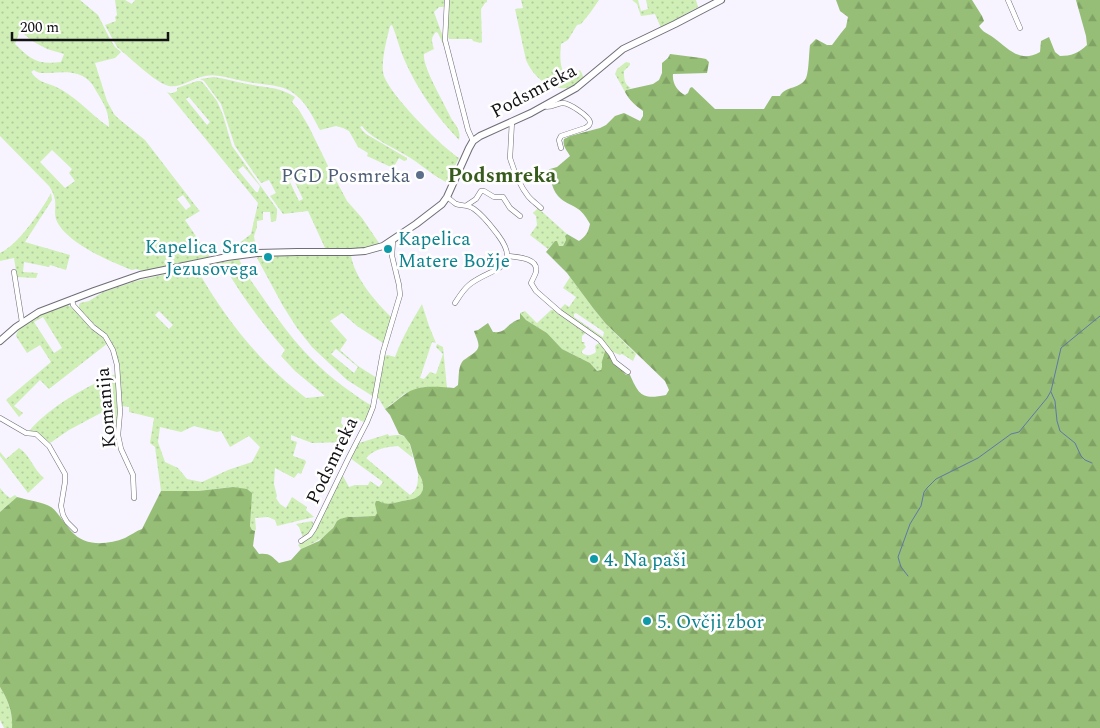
<svg xmlns="http://www.w3.org/2000/svg" width="1100" height="728" font-family="Spectral,serif">
	<defs>
		<pattern id="grass-dots" width="8" height="8" patternUnits="userSpaceOnUse" patternTransform="scale(1.25)"><rect width="8" height="8" fill="#cfefb7"/><path d="M2 2h.1M6 6h.1" fill="none" stroke="#b1cc9c" stroke-width="1.8" stroke-linecap="round"/></pattern>
		<pattern id="forest-firs" width="22" height="20" patternUnits="userSpaceOnUse" patternTransform="scale(1.25)"><rect width="22" height="20" fill="#96be76"/><path d="M5 1l3.5 6h-7zM16 11l3.5 6h-7z" fill="#80a265"/></pattern>
	</defs>
	<rect width="100%" height="100%" fill="#f7f4ff"/>
	<g fill="url(#grass-dots)" fill-rule="evenodd">
		<path d="M0,0H80L98,15L110,39L115,47L121,52L115,58L95,63L107,101L114,114L119,119L145,140L198,209L200,211L185,220L210,257L144,271L136,269L132,270C111,262 64,242 56,219C54,213 56,207 55,200C54,195 52,190 49,186L0,136ZM20,31L34,42L47,49L64,54L61,62C38,65 31,60 15,44ZM34,70C38,74 43,73 49,73C65,72 81,70 92,84C94,87 96,91 98,94C105,106 109,112 109,127C90,114 75,95 54,86C44,82 38,82 31,72ZM52,150L72,169L69,173L75,181L65,188L40,162ZM183,195L191,206L186,210L177,199Z"/>
		<path d="M115,0H125L132,4L135,0H445V7H439L434,12L444,40V46L438,33L436,32C430,38 432,42 434,49L424,54C422,67 446,106 452,120C457,126 461,132 459,140C436,116 417,89 404,59C399,48 397,36 392,25L390,26C387,39 380,63 384,76C391,96 441,146 459,158L454,168L451,181L448,183C435,177 424,167 412,159C399,150 370,138 362,126L360,127L362,130L366,134L407,158V160L404,161L399,158L393,168L367,156L368,153L358,147L349,131L343,128L336,126L320,130C311,113 301,92 280,87C268,84 255,84 243,81C231,79 217,73 205,76C193,78 181,88 169,86C157,84 128,56 117,47L105,25L116,21L115,17L117,15Z"/>
		<path d="M449,0H487V2L485,3L481,9L482,42L480,43L473,41L472,39H449L447,31Z"/>
		<path d="M521,0H599L590,13L581,24L577,25L568,40L561,44C560,56 559,68 567,78L580,70L584,78C579,82 572,87 566,88C548,90 533,76 526,60L515,9L523,8Z"/>
		<path d="M632,0H638L641,11L648,9L646,0H696L698,7L661,28L655,14L641,16L637,4Z"/>
		<path d="M626,62L630,63V65L624,71C624,78 624,84 631,88L626,90L625,92L615,74L617,69Z"/>
		<path d="M214,77C227,79 240,83 253,85C270,88 279,87 295,97L292,102L299,110L309,127L330,170L338,184L347,201L362,218L379,243C364,253 342,249 325,248L308,211L283,214L270,196L276,193L269,180L261,183L235,146L221,104L204,81L200,79ZM293,178L303,199L299,201L289,180Z"/>
		<path d="M197,81H201L204,84L217,101L223,115L232,146L277,209V213L276,221L271,222L270,212H263V220L257,221V227L254,236L256,249L229,253L227,251L242,241L251,234L258,203L167,92C170,94 174,93 177,91V88ZM189,97L210,122L207,125L186,99ZM243,166L260,186L258,192H256L238,170Z"/>
		<path d="M51,193L52,200L25,242L70,255L66,270L50,265L49,267L24,262L23,272L38,273L36,278L17,277L14,258L0,261V253C17,246 42,210 51,193Z"/>
		<path d="M538,208L567,234L565,236L566,240L563,246H559L555,241L548,249L530,235L537,225L536,216L533,213Z"/>
		<path d="M286,255L351,256C355,278 375,301 390,316L392,317L383,343L357,326L342,313L330,321L347,340L340,350L358,366L377,378L374,397L347,380L312,347L297,328L283,306L257,258L259,256ZM336,349L358,367L354,373L331,354Z"/>
		<path d="M239,259C246,276 258,290 268,305C279,320 290,336 303,350C323,372 346,390 372,406L365,422L355,419L342,417L341,423L345,428L346,442L312,443L291,435V440L297,442L293,456L305,460L306,462L301,474L298,473L294,478L275,468L274,484L277,496L276,498L280,504L286,508L292,497L307,507L306,510L314,517L277,526L275,520L268,517L255,518L256,529L255,531L252,530L250,526L251,493L232,487L198,491H161L155,447L150,443L154,418L129,412V407L121,406L119,363L103,333L79,309V305L80,303L89,301L103,292L136,281L197,267ZM217,266L220,272L226,269C243,298 263,324 285,350L281,356L295,371L325,396L306,398C260,363 228,322 199,273ZM159,311L173,325L169,329L155,315ZM194,426L217,432L221,431L230,447L249,436L260,447L252,462L228,470L202,482L187,479L178,468L165,462L158,442L160,427L181,432Z"/>
		<path d="M570,277L593,308L606,324L636,354L633,361L622,354L620,355L611,351L601,339L559,310L565,304L569,307L576,297L563,288ZM576,313L604,332L603,337L574,317V314Z"/>
		<path d="M422,304L429,326L436,343L432,342L420,378L424,379L430,372L436,374L443,354L436,347L437,344L443,347L447,388L423,387L404,394L385,409L377,396L384,356L388,355L395,357C402,338 412,321 422,304Z"/>
		<path d="M68,305L76,311L108,343L49,389L40,380L14,406L23,413L19,417L6,400L51,362L40,345L27,353L16,336C20,319 53,308 68,305ZM43,317L62,348L54,353L34,322Z"/>
		<path d="M551,310H555L586,333L582,336V342H584L585,343L584,344L586,347L582,351V353C587,356 591,356 596,352L595,346L600,342L605,347V351L602,361L603,367L601,370L597,371L590,363L562,349L547,333L526,320L520,313L525,311L537,323Z"/>
		<path d="M116,374V394L119,430L113,432L112,407L69,430L50,443L43,437L29,431C52,405 85,387 116,374Z"/>
		<path d="M388,434L389,436C409,432 409,441 413,458L398,446C386,447 374,449 366,458L410,495C418,490 418,482 418,473C424,480 426,492 417,497C413,500 407,500 402,501C394,503 386,507 379,501L377,513L375,516C366,516 346,515 339,520C336,522 334,526 332,529C323,539 313,543 301,549L298,545L310,536L341,477L343,476L349,487L355,485H368L370,481L379,487L383,482L350,458L359,443Z"/>
		<path d="M19,448C31,456 33,469 44,478L28,493L0,456V452L6,459Z"/>
		<path d="M0,488L5,494L10,498L15,495L17,497L0,512Z"/>
		<path d="M312,521L314,524L310,533L303,538L299,527L296,524Z"/>
		<path d="M0,687C8,700 13,713 12,728H4L0,720Z"/>
	</g>
	<path fill="url(#forest-firs)" d="M836,0H972L982,16L984,21L979,26C982,32 989,34 994,38C1010,50 1020,63 1040,52L1041,41L1049,37L1055,52L1060,56C1071,56 1079,53 1087,45L1086,36L1076,0H1100V728H12C13,712 8,700 0,687V512L17,497C27,500 43,502 51,507C57,511 65,524 71,531C85,547 107,545 125,538C131,535 136,531 142,529L161,491H198L233,487L247,489L252,493L250,526L252,530L255,531L253,546L259,554C270,553 271,556 279,563L291,560L301,549L319,541L333,528L337,521L340,519L347,517L375,516L377,513L375,504L376,501H379C386,506 394,503 402,501C406,500 413,500 417,497C426,492 424,480 418,473L410,444L404,436L399,434L390,415L385,409C392,405 398,399 404,395C418,384 438,387 454,388L458,385C459,378 458,368 462,362C464,359 466,359 468,357C483,348 479,345 474,331L478,330L488,323L493,332C505,333 504,328 512,323C514,321 517,320 520,319V313L526,320L547,333L562,349L590,363L597,371L601,370L602,367V361L605,351V347L626,375L629,374L630,375C639,395 642,400 666,395L669,390L665,381L606,324L593,308L567,273L546,252L555,241H557L559,246H563L566,240L565,236L567,234L579,241C586,236 588,233 590,224C587,219 583,212 578,209C571,204 564,203 558,196C550,186 553,180 547,171L550,169L557,167L570,156C567,150 562,146 564,139L570,136L600,128L606,125L615,116L624,113L640,121L643,116V111C635,105 629,100 625,92L626,90L653,84L659,80L662,73V63L668,58L670,54L701,58L706,59L709,62L707,73L673,74C672,83 677,91 685,95L688,93L690,88L692,87L715,109H764L772,96H780C785,86 801,89 806,78C809,72 809,52 810,45L816,39L827,45H832L841,33L846,27L848,17L840,11Z"/>
	<g fill="none" stroke-linecap="round" stroke-linejoin="round">
		<g stroke="#5f78a8" stroke-width="1">
			<path d="M1051,392L1055,401L1057,421L1060,431L1075,443L1081,456L1085,460L1092,463"/>
			<path d="M908,576L901,567L898,557L910,524L921,506L924,492L927,488L936,479L978,458L1011,434L1019,432L1047,398L1051,391L1061,348L1100,316"/>
		</g>
		<defs>
			<g id="street">
				<path d="M447,0L445,40L468,130L473,141"/>
				<path d="M1008,0L1020,28"/>
				<path d="M543,106C551,109 556,103 563,103C569,103 589,116 590,122C590,126 588,126 585,128L561,136L559,140L561,148"/>
				<path d="M512,121L510,158C514,171 520,186 528,196C532,201 537,204 541,208"/>
				<path d="M447,197C450,199 453,202 456,204C463,206 469,205 474,209C484,216 491,226 498,235C524,270 489,268 469,285C463,290 459,297 455,303"/>
				<path d="M467,205L476,199L481,191H484L494,197H503L510,208L520,216"/>
				<path d="M508,256C517,257 539,258 536,272C535,275 533,279 531,283L536,291L560,312L600,340L611,354L615,362L628,372"/>
				<path d="M14,272L22,322"/>
				<path d="M72,299L73,305L93,327L105,336L113,350L117,365L120,412L118,435L121,449L133,475L134,498"/>
				<path d="M0,418L26,433L36,434L49,446L65,474V482L61,506L63,515L67,522L75,530"/>
				<path d="M301,541L310,535L314,529L349,457L367,422L373,407L383,352L400,295L399,285L392,256L393,240"/>
			</g>
			<path id="secondary" d="M0,341L16,327L39,312L94,291L140,275L227,257L257,253L297,252H351L365,251L383,246L416,224L442,204L447,197L469,148L473,141L480,136L531,113L576,88L623,49L675,24L721,0"/>
		</defs>
		<use href="#street" stroke="#6f6d76" stroke-width="5.5"/>
		<use href="#secondary" stroke="#6f6d76" stroke-width="8"/>
		<use href="#street" stroke="#fff" stroke-width="4.5"/>
		<use href="#secondary" stroke="#fff" stroke-width="6"/>
	</g>
	<circle fill="#5c6f8a" stroke="#fff" stroke-width="2" cx="420" cy="175" r="5"/>
	<g fill="#0f9aa8" stroke="#fff" stroke-width="2">
		<circle cx="388" cy="249" r="5"/>
		<circle cx="268" cy="257" r="5"/>
		<circle cx="594" cy="559" r="5"/>
		<circle cx="647" cy="621" r="5"/>
	</g>
	<g text-anchor="middle" stroke-width="5" stroke-linejoin="round" paint-order="stroke">
		<g font-size="19" fill="#131215" stroke="#fff">
			<text transform="translate(533 90) rotate(-28)" y="7">Podsmreka</text>
			<text transform="translate(105 408) rotate(-95)" y="7">Komanija</text>
			<text transform="translate(331 460) rotate(-64)" y="7">Podsmreka</text>
		</g>
		<g font-size="19" fill="#4e5e75" stroke="#fff" text-anchor="end">
			<text x="410" y="182">PGD Posmreka</text>
		</g>
		<g font-size="19" fill="#0d838f" stroke="#fff" text-anchor="start">
			<text x="398" y="245">Kapelica<tspan x="398" dy="22">Matere Božje</tspan></text>
			<text x="258" y="253" text-anchor="end">Kapelica Srca<tspan x="258" dy="22">Jezusovega</tspan></text>
			<text x="604" y="566">4. Na paši</text>
			<text x="657" y="628">5. Ovčji zbor</text>
		</g>
		<g font-size="21" font-weight="bold" fill="#375b1c" stroke="#fff">
			<text x="502" y="182">Podsmreka</text>
		</g>
	</g>
	<path d="M12 32v8h156v-8" fill="none" stroke="#131215" stroke-width="2.5"/>
	<text x="20" y="32" font-size="15" fill="#131215" stroke="#ffffff" stroke-width="4" paint-order="stroke">200 m</text>
</svg>
